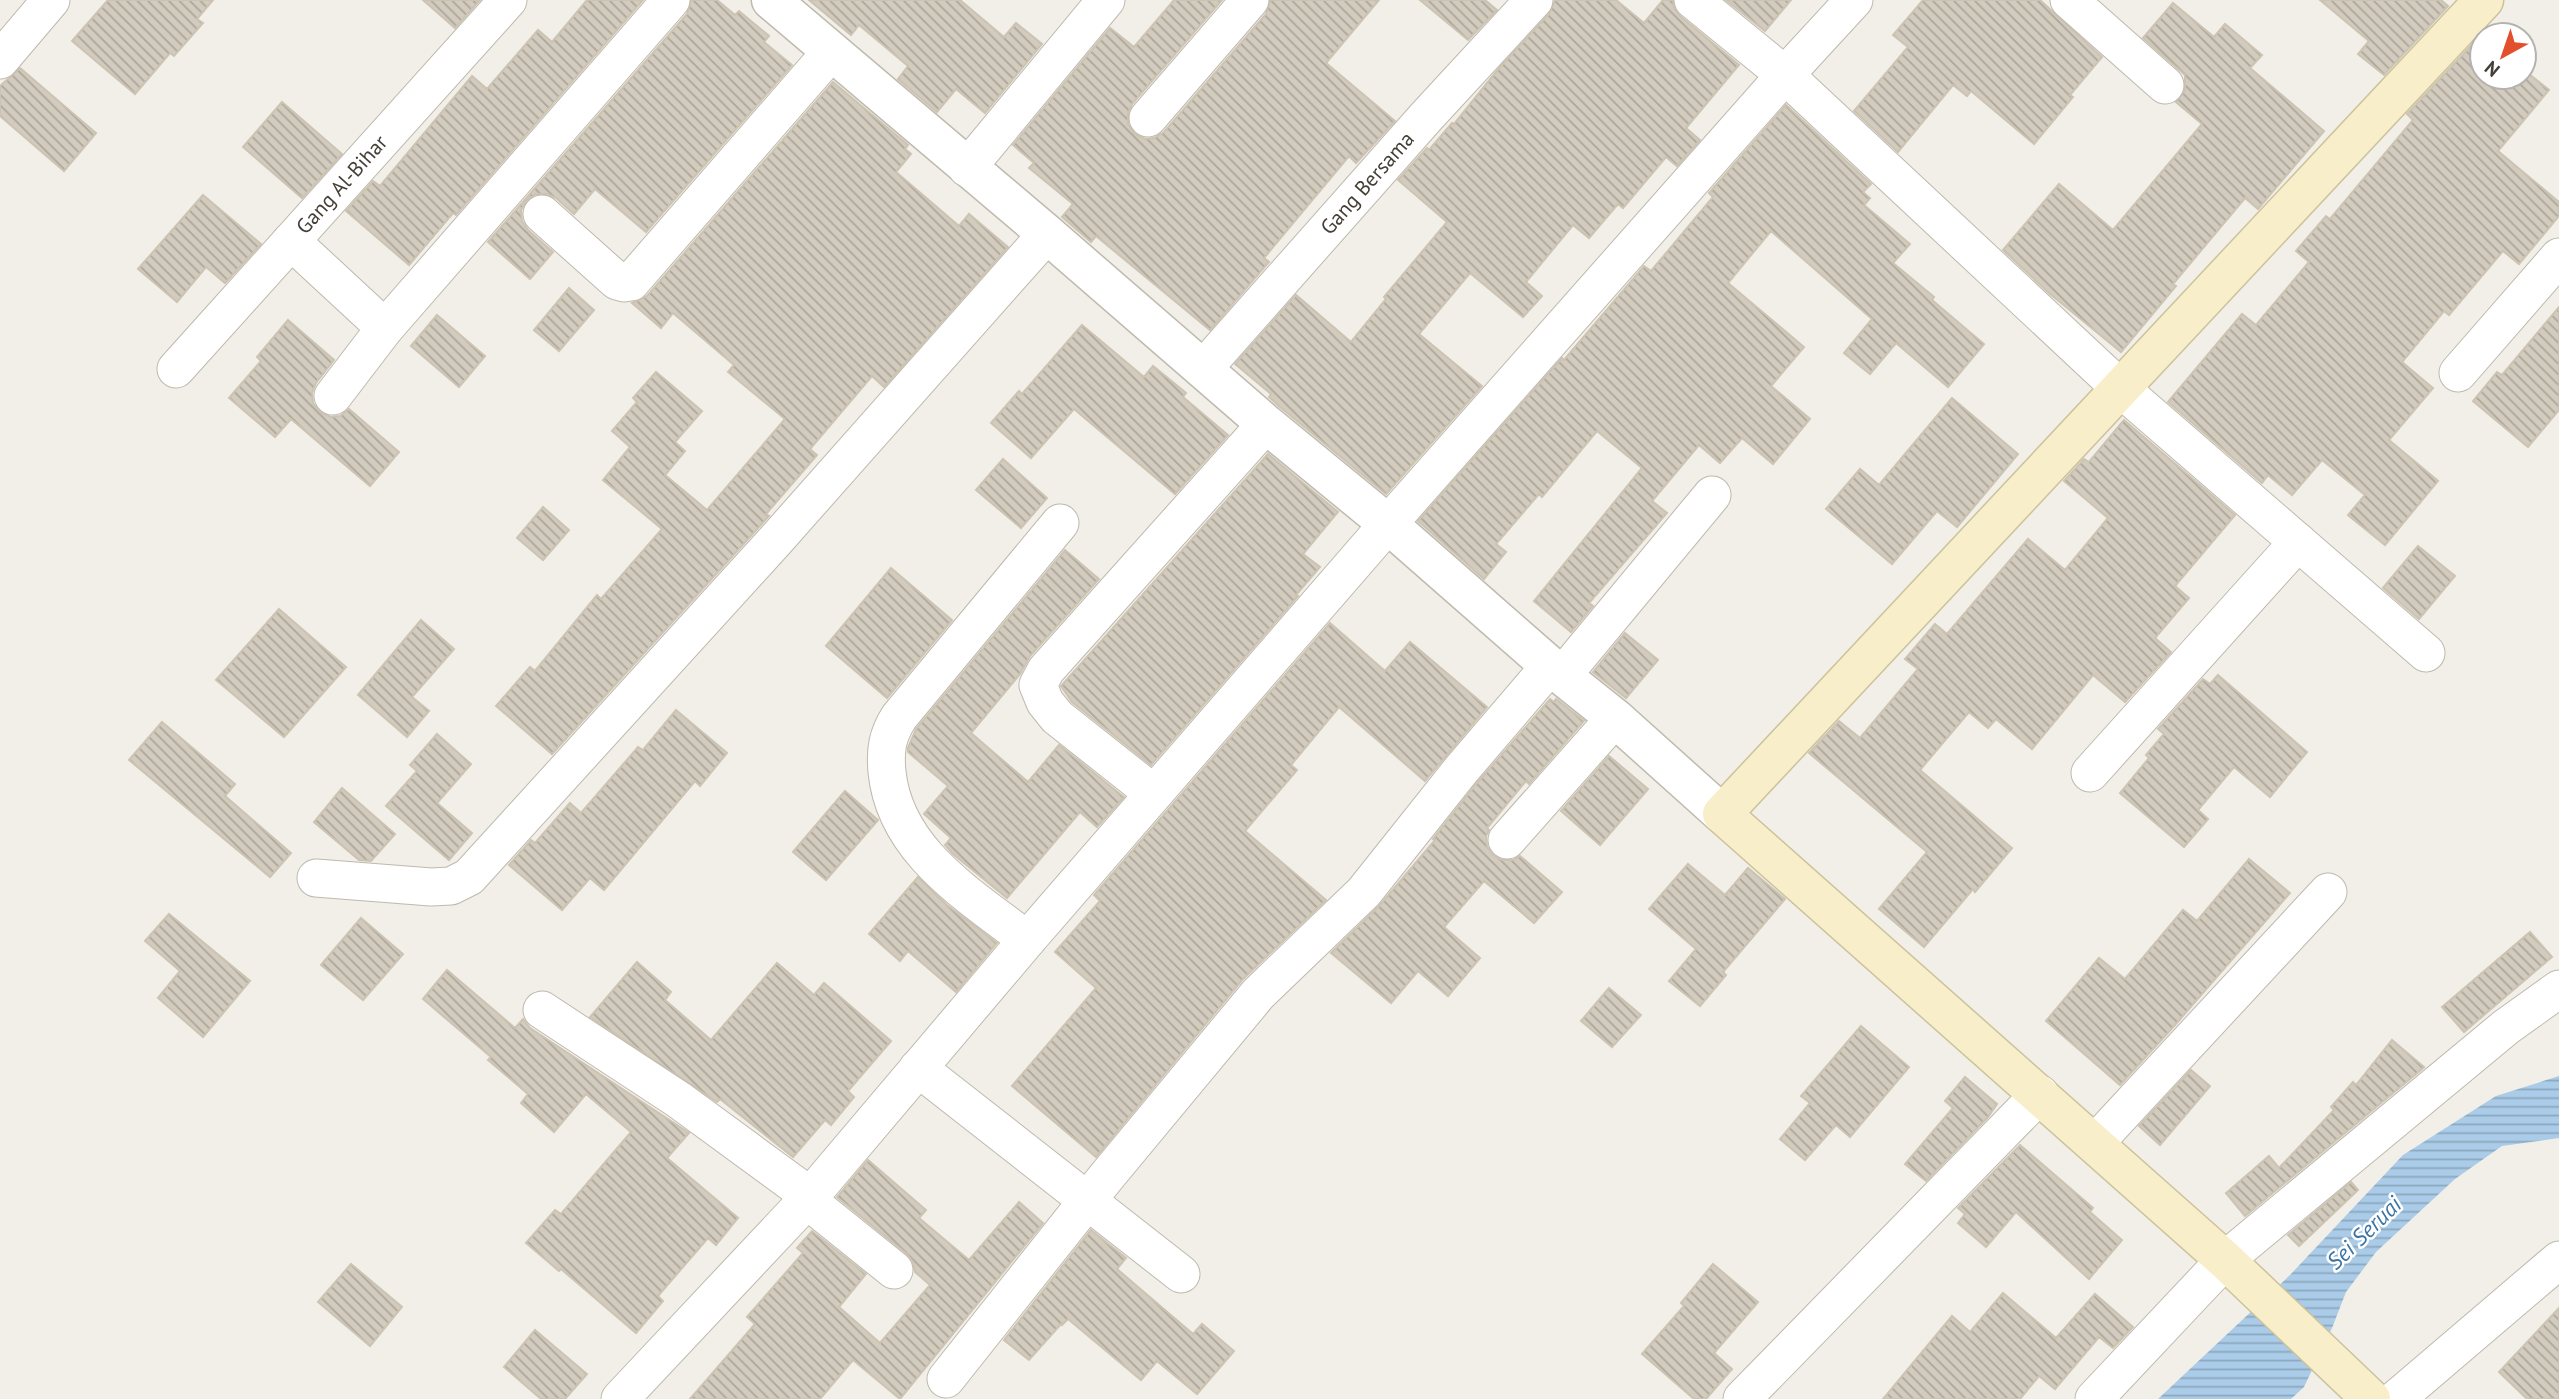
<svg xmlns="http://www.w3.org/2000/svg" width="2559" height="1399" font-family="'PT Sans',sans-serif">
	<defs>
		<pattern id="water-rules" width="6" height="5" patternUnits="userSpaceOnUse" patternTransform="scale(1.75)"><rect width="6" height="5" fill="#aacce8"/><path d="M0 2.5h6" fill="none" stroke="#8ca7bd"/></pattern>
		<pattern id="building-back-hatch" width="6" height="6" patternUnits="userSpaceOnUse" patternTransform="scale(1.75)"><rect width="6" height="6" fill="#d2cbbe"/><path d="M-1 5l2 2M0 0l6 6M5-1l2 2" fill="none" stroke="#aca69b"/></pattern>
	</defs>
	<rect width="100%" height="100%" fill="#f1efe7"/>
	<path fill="url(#water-rules)" d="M2559,1076V1138L2502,1146L2455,1179L2376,1252L2346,1292L2332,1328L2304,1387L2291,1399H2158L2290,1275L2403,1155L2496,1096Z"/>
	<g fill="url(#building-back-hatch)" stroke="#ccc3b2" stroke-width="2">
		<path d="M108,0H213L197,19L203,23L174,56L170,53L135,94L72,41Z"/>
		<path d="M423,0H480L455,28Z"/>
		<path d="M587,0H643L456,215L453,213L409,265L346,211L373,181L380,186L472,76L487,89L538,30L552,42Z"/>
		<path d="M691,0H717L735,15L739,11L769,36L764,42L792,65L646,232L595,189L574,214L556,198L547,194H536L527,200L521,210L522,221L528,230L553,252L530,279L488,242L687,14Z"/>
		<path d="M809,0H960L1004,37L1016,23L1042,44L985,113L956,89L937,112L898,79L908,66L859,25L851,35Z"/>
		<path d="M1174,0H1222L1132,104L1128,113V124L1135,134L1145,139L1154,138L1164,132L1266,14L1270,0H1379L1326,63L1395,121L1356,163L1349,156L1264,258L1269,262L1210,330L1096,236L1091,242L1062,217L1073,204L1029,168L1034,163L1013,145L1110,28L1134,47Z"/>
		<path d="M1420,0H1485L1497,10L1468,40Z"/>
		<path d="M1555,0H1616L1644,23L1663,0H1673L1674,8L1680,16L1739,65L1686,128L1700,140L1677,166L1666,157L1623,208L1618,204L1589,238L1573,225L1526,282L1542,296L1523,317L1470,273L1419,334L1482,386L1386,494L1280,407L1269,397L1271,394L1235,364L1296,295L1351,342L1386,299L1384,297L1447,222L1398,180L1427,148L1429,150L1452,123L1454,124L1500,67L1549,14Z"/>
		<path d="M1726,0H1791L1765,31Z"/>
		<path d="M1923,0H2040L2102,57L2070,95L2073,97L2034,144L1971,91L1967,96L1953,85L1898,152L1854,111L1908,47L1893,35Z"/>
		<path d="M2320,0H2441L2448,6L2384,75L2358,54L2369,41Z"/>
		<path d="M2173,3L2214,37L2225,24L2262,55L2250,68L2324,131L2258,209L2245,198L2173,284L2176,286L2121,352L2049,293L2003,250L2059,184L2113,230L2202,124L2176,102L2185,90V75L2143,38Z"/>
		<path d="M2482,34V77H2524V70L2549,90L2498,151L2559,202V216L2519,264L2503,251L2449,315L2444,311L2402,362L2433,388L2389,440L2438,481L2385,545L2348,515L2365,495L2322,460L2292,495L2268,475L2262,483L2168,402L2242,314L2256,325L2309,262L2296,251L2326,216L2330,219L2413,120L2407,114Z"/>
		<path d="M20,68L96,133L64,171L0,116V86Z"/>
		<path d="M833,82L908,145L905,149L911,154L896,172L959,226L969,214L1008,247L884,387L872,376L810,449L817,455L766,514L769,516L552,754L496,706L530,667L535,671L597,595L601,599L662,529L603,480L630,447L612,431L637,402L633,398L656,372L702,411L675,442L685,451L665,475L707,510L785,419L728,372L734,365L673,313L661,328L632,303L647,296Z"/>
		<path d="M282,102L342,154L302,198L243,147Z"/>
		<path d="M1786,105L1871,184L1863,192L1870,198L1864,205L1910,244L1893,263L1934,297L1932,300L1984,344L1948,387L1896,343L1870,374L1844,353L1872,319L1771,231L1728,283L1804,347L1771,386L1810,419L1773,464L1742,438L1720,463L1699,445L1652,501L1667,513L1589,603L1593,606L1571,632L1534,601L1642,468L1597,431L1542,497L1539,494L1496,544L1506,552L1484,579L1418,521L1562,358L1564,360L1644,266L1651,271L1713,197L1709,193Z"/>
		<path d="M203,195L261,244L225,283L206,267L177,302L138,269Z"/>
		<path d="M569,288L594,310L559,351L534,330Z"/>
		<path d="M2559,307V410L2528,447L2473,401L2497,372L2502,375Z"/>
		<path d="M437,315L485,356L459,387L411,346Z"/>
		<path d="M288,320L334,360L316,383L312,393L313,403L320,412L331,417L340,416L349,409L399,452L370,486L291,419L275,437L229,398L261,361L257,357Z"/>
		<path d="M1082,325L1144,377L1153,366L1186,393L1183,397L1228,435L1175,494L1074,409L1031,458L991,423L1019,391L1022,394Z"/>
		<path d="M1952,398L2018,454L1957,527L1937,511L1892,564L1826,509L1860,469L1879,485Z"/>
		<path d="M2124,420L2235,515L2175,586L2189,598L2155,638L2171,652L2125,702L2093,675L2032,749L1996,719L1988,728L1969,712L1920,770L2012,848L1975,892L1973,889L1924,947L1879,909L1927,852L1809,753L1839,721L1860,738L1918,669L1905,659L1935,624L1947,634L2028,539L2065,570L2108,518L2064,481L2084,459L2089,462Z"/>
		<path d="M1268,454L1338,512L1303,554L1320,567L1296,595L1298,596L1151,765L1072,702L1061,686Z"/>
		<path d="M1003,459L1047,498L1021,528L976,490Z"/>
		<path d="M543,507L569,530L543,560L517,538Z"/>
		<path d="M2418,546L2455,576L2419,619L2383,588Z"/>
		<path d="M1065,550L1099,579L1030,656L1020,674L971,733L1028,782L1059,745L1124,797L1097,827L1080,812L1007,898L953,854L945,845L951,838L924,814L948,786L908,752V748L916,729Z"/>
		<path d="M891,568L952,620L887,698L826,646Z"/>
		<path d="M279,609L346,667L284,737L216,680Z"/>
		<path d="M421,620L454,649L412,697L429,711L407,737L358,695Z"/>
		<path d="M1330,623L1385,671L1410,642L1487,707L1425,781L1339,707L1291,765L1297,770L1245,831L1326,900L1242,980L1096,1157L1012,1086L1096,988L1055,952L1100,901L1094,895Z"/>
		<path d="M1625,633L1658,660L1626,698L1593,672Z"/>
		<path d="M2218,675L2307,752L2270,797L2234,767L2198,810L2208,819L2184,847L2120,793L2149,758L2146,755L2164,734L2158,729L2203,679L2210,684Z"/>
		<path d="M1550,699L1554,702L1556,699L1584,721L1529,784L1526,781L1487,828L1489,830L1486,836L1487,846L1493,855L1502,860H1513L1520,856L1562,892L1534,923L1484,881L1444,927L1480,958L1448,996L1418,971L1391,1003L1331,953L1380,905L1435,840L1433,839L1477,783Z"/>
		<path d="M676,710L727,753L700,786L695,781L604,890L590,878L562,910L509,865L531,840L535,843L570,803L581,813L638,747L643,750Z"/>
		<path d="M162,722L235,784L225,796L291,853L270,877L129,760Z"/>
		<path d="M437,734L471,764L437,803L472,833L449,860L386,806L417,771L410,765Z"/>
		<path d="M1609,756L1648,789L1600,845L1561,811Z"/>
		<path d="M342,788L395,834L371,861L359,860L314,822Z"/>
		<path d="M845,791L878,820L826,880L793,852Z"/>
		<path d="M2249,859L2290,893L2175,1025L2120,1085L2046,1021L2099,958L2125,979L2183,910L2197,921Z"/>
		<path d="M1688,864L1725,895L1748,868L1785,899L1723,972L1726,975L1700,1006L1669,981L1696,949L1649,909Z"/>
		<path d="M918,877L947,905L997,943L956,992L908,951L900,961L869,934Z"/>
		<path d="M169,914L250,981L203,1037L158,998L180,971L145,941Z"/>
		<path d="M361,918L403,954L363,1000L321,965Z"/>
		<path d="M2530,932L2552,957L2464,1032L2442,1007Z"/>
		<path d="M637,962L671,992L665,1000L711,1040L777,963L814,995L824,983L891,1041L848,1091L854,1097L831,1125L825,1120L793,1157L720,1099L717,1102L590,1017Z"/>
		<path d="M447,970L515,1028L523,1019L530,1028L689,1133L667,1158L738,1218L716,1245L708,1238L658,1296L663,1301L636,1333L561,1269L559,1271L526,1243L555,1210L561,1214L631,1132L586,1094L554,1132L521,1103L528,1094L488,1060L491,1057L423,999Z"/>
		<path d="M1609,988L1641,1015L1612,1047L1581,1021Z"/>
		<path d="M1861,1026L1909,1067L1850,1137L1836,1125L1805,1160L1780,1139L1810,1103L1801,1096Z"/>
		<path d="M2392,1040L2424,1067L2422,1069L2245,1216L2226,1193L2269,1156L2279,1168L2334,1110L2331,1107L2353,1082L2356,1085Z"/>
		<path d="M2191,1070L2210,1086L2160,1145L2139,1126Z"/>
		<path d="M1965,1077L1997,1104L1988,1117L1926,1181L1905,1164L1953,1108L1945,1101Z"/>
		<path d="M2020,1145L2093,1208L2090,1212L2122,1240L2089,1279L2016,1212L1986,1247L1958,1223L1965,1214L1958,1208Z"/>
		<path d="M868,1160L926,1210L919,1218L969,1260L1019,1202L1043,1223L900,1399L853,1360L820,1399H690L755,1324L747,1317L803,1253L797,1248L812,1231L866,1274L839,1307L880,1343L930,1285L915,1272L913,1262L907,1254L837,1197Z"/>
		<path d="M2351,1182L2358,1190L2299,1246L2288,1235Z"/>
		<path d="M1091,1230L1126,1258L1117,1269L1193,1334L1202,1324L1234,1351L1197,1394L1157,1361L1141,1380L1068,1319L1062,1325L1061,1324L1029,1360L1004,1340Z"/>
		<path d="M351,1264L402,1307L370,1346L318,1302Z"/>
		<path d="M1713,1264L1758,1302L1714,1353L1732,1369L1706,1399H1694L1642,1354L1684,1306L1681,1303Z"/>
		<path d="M2003,1293L2056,1338L2095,1294L2133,1327L2113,1348L2099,1337L2055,1389L2039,1376L2020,1399H1883L1952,1316L1970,1332Z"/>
		<path d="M2559,1308V1399H2527L2499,1372Z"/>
		<path d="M535,1330L587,1374L565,1399H541L504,1367Z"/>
	</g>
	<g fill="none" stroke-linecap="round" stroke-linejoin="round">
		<defs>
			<g id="minor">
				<path d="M1693,0L1785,75L2120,388L2426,653"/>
				<path d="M2069,0L2165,85"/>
				<path d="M0,60L51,0"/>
				<path d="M1148,118L1250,0"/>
				<path d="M967,168L1106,0"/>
				<path d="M542,214L617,281L624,283L631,282L831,52"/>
				<path d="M291,241L385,328"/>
				<path id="s1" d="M176,369L508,0"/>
				<path id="s2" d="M1203,369L1426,117L1534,0"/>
				<path d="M2458,373L2559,257"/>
				<path d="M333,396L385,328L671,0"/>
				<path d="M1562,676L1712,495"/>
				<path d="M2090,773L2298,542"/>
				<path d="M1153,793L1057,717L1045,702L1038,685L1046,670L1266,424"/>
				<path d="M1507,840L1615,718"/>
				<path d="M316,878L431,887L451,886L469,877L774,542L1047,234"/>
				<path d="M1027,940C970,895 895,852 887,772C885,750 887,736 899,717L1060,523"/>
				<path d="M542,1010L679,1100L810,1196"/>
				<path d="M918,1068L1181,1274"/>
				<path d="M2095,1143L2328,892"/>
				<path d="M807,1200L894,1270"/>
				<path d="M946,1379L1107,1176L1258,994L1364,892L1461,770L1550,666"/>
				<path d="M620,1399L807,1200L1027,940L1388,524L1785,75L1854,0"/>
				<path d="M1742,1399L2040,1094"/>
				<path d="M2094,1399L2225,1260L2506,1027L2559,989"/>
				<path d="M2396,1399L2559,1260"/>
			</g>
			<path id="tertiary" d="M771,0L1047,234L1266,424L1388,524L1550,666L1615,718L1722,814"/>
			<path id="secondary" d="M2371,1399L2225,1260L1722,814L2484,0"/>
		</defs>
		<use href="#minor" stroke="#bfb9ae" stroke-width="39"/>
		<use href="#tertiary" stroke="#bfb9ae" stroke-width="41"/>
		<use href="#secondary" stroke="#ccc29b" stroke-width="41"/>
		<use href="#minor" stroke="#fff" stroke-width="37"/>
		<use href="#tertiary" stroke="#fff" stroke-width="38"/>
		<use href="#secondary" stroke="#f8efca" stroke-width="38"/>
	</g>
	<g text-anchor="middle" stroke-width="5" stroke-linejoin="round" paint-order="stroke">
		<g font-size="21" fill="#443f37" stroke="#fff">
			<text dy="7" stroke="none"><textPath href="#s2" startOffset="248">Gang Bersama</textPath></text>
			<text dy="7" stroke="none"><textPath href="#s1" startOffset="248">Gang Al-Bihar</textPath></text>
		</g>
		<g font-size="23" font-style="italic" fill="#3c74a4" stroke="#fff">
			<text transform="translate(2364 1233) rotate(-44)" y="8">Sei Seruai</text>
		</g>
	</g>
	<g transform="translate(2503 56) rotate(220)"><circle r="33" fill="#ffffff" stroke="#b4b2af" stroke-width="2"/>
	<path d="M0-5L12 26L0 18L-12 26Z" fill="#e24f2d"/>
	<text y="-10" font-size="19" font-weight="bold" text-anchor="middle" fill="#443f37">N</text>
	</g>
</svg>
